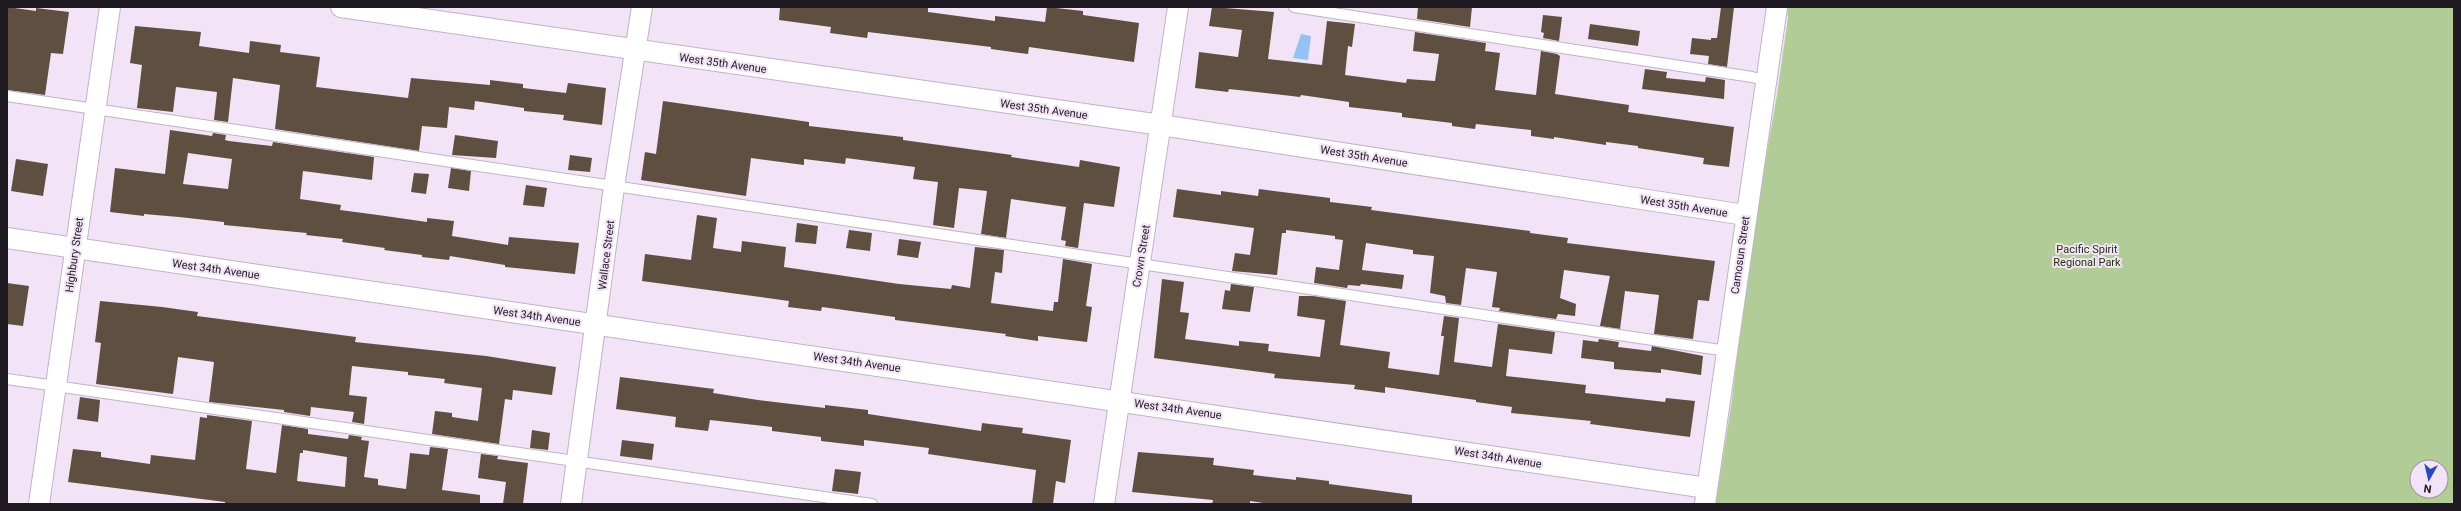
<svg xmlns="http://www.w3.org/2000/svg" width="2461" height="511" font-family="Roboto,sans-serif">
	<rect width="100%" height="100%" fill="#f2e3f7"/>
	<path fill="#b1cc97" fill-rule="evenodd" d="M1787,7H2454V504H1713L1717,495L1732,400L1747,267L1777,95L1788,18ZM2417,467H2441V491H2417Z"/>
	<path fill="#96c1f4" d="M1301,34L1311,36L1308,60L1293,58Z"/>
	<g fill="#5e4f41" fill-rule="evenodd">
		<path d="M7,7L36,11V8L69,12L63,54L51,53L45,95L7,90Z"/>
		<path d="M780,7H928V12L995,21V16L1045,22L1047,7L1083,11V15L1139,23L1134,62L1029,47L1028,54L991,49V47L868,32L867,38L830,33L831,27L779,20Z"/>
		<path d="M1212,7L1274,12L1268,59L1322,65L1327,21L1355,24L1352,47L1348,46L1345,75L1406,83L1407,79L1435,81L1439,54L1413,51L1415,32L1486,43L1485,51L1500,53L1495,90L1536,95L1541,51L1557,54L1560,56L1555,94L1629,105L1628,112L1734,127L1729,167L1703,164L1704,158L1638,148V146L1606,142V145L1554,137V139L1531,136V130L1476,124L1475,129L1452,126V123L1402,117V113L1349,107V102L1301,95L1300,97L1229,89L1228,92L1195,88L1199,52L1238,57L1242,30L1209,26Z"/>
		<path d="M1418,7H1472L1470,27L1417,19Z"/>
		<path d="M1721,7H1734L1727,67L1708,64L1709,56L1690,54L1692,38L1711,40V38H1717Z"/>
		<path d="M1543,15L1562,17L1559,41L1543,38L1544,33L1541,32Z"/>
		<path d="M1590,24L1640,31L1638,46L1588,39Z"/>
		<path d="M135,26L201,32L199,46L249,53L250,41L281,45L280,52L320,57L316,87L408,98L411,78L490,85V80L523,84V88L566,93L568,83L606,88L602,125L563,120L564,115L524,111V108L475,101L474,110L449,107L447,128L422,126L419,151L275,129L280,85L233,78L228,122L214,120L217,92L176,87L173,112L137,108L142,65L130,63Z"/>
		<path d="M1645,69L1667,72L1666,78L1705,82L1706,77L1725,80L1724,99L1642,89Z"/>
		<path d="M663,101L809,122V126L903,137V140L1012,155L1011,157L1079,167L1080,160L1120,167L1114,207L1084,203L1078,248L1065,246L1066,241L1061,240L1066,207L1011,199L1006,238L981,234L987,191L959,188L954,228L933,225L938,182L913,179L915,167L846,158L845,164L804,159V165L751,158L746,196L641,180L645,152L656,154Z"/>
		<path d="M170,130L212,136L213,133L226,135L225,140L229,141L272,146L273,142L374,157L372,180L303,171L300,199L341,205L340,210L378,215L427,222V218L454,221L452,236L508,245L509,237L579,243L575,274L505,267V265L450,256L449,260L422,257V255L384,250L385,248L342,242L343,239L306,235L307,233L224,225V222L179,217L144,214V216L110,212L115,168L165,174ZM188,153L232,159L228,189L183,184Z"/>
		<path d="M455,135L498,141L496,158L452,155Z"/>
		<path d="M570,155L592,158L590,172L568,170Z"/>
		<path d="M16,159L48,164L43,196L11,191Z"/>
		<path d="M451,168L471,171L469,191L448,188Z"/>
		<path d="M414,173L429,174L426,194L411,192Z"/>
		<path d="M526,185L547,188L544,207L523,205Z"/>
		<path d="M1177,189L1221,195V191L1258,196L1259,189L1330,198V202L1372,207L1371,210L1530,231V233L1568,238L1567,243L1715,261L1709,301L1698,300L1693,339L1654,334L1659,295L1625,291L1620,329L1600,326L1610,276L1564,270L1560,298L1576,304L1575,316L1558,314L1556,319L1499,311L1500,308L1492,307L1497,272L1466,268L1461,305L1446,303L1445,296L1430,293L1434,256L1413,254V250L1366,243L1362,270L1404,275L1402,289L1361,284L1360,286L1348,285L1347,288L1314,283L1316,267L1339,270L1343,240L1335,239V236L1286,230V233H1282L1277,275L1232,271L1235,253L1250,255L1254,228L1173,217Z"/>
		<path d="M697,215L717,218L713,248L741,252L742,241L786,247L784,267L899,284L951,289L952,285L970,288L975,247L1004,250L1002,273L995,272L991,303L1053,311L1054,302H1058L1063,259L1092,264L1086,306L1092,307L1087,342L1038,336V341L1005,336L1006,334L895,320V317L822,307L821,311L788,307L789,301L642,281L645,254L691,260Z"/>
		<path d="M797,223L818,226L816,244L795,242Z"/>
		<path d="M849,230L872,233L870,251L846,248Z"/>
		<path d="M899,239L921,242L918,258L897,255Z"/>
		<path d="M1162,279L1184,282L1180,312L1189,313L1185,339L1239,346V341L1269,344L1268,351L1320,357L1325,320L1297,316L1299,296H1313L1346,301L1340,345L1390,352L1388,368L1439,375L1444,336H1441L1444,316L1459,318L1454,362L1492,367L1498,324L1555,332L1552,354L1509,349L1506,376L1586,385L1585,393L1665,402L1666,398L1695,401L1690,437L1590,424L1591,421L1511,413L1512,407L1476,402V400L1385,387V393L1354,389L1355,385L1274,378L1275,374L1154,358Z"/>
		<path d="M7,283L29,286L23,326L7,324Z"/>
		<path d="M1231,284L1254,287L1250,312L1222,309L1225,290L1230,291Z"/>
		<path d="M100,301L162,307L198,312L197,316L356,337L355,342L486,356L556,367L552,395L513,390L512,400L505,399L499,444L432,434L435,411L452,413V417L478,421L482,388L444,383L445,379L408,375V372L352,366L349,395L367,397L364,424L352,422L354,412L311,407L310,416L284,412V410L209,402L214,362L178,357L173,394L96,384L101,343L95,342Z"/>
		<path d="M1599,339L1619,342L1618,347L1651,351L1652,346L1703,356L1701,375L1661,369V373L1614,369V362L1581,358L1583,340L1598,342Z"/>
		<path d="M620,377L714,389L713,393L758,400L825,408V405L868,410V414L981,431L982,423L1023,428L1022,433L1071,440L1065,483L1056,481L1053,504H1032L1036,470L928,454L929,448L864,440V446L821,441V437L772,431V427L710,420L708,431L675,427L676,417L616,409Z"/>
		<path d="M80,397L100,400L98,422L77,419Z"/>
		<path d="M207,415L252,421L246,469L276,473L282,425L308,429V434L348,439L349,435L362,437L361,440L369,441L364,477L378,479V485L406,489L410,453L429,455L430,447L448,449L442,490L480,495V504H225V502L68,482L73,449L101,452V457L150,464L151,455L195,460L200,417L207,418ZM303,450L347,457L345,487L297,481L300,453H303Z"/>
		<path d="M532,430L550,433L548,450L530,448Z"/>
		<path d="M622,440L654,444L652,460L620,456Z"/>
		<path d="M1138,452L1214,458L1213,465L1254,470L1253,475L1296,480V477L1329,481V484L1412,495V504H1270L1250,501V504H1212L1213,500L1132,492Z"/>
		<path d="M481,454L498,456L497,459L528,463L523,504H503L506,482L478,478Z"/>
		<path d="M835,469L861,472L858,494L832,491Z"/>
	</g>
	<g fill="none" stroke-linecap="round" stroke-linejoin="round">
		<defs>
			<g id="lane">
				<path d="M1294,7L1752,77L1767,81"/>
				<path d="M7,96L1727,351"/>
				<path d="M7,379L872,504"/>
			</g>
			<g id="street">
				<path d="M341,7L1161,125L1745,215"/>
				<path d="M7,238L1707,488"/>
				<path d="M39,504L110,7"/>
				<path d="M571,504L614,187L642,7"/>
				<path d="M1104,504L1178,7"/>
				<path d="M1705,504L1777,7"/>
			</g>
		</defs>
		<use href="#lane" stroke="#c1b3c6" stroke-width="12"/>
		<use href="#street" stroke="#c1b3c6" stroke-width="22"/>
		<use href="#lane" stroke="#fff" stroke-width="10"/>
		<use href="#street" stroke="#fff" stroke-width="20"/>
	</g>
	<g text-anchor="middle" stroke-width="4" stroke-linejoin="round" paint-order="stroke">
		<g font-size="11" fill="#1f1a21" stroke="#f2e3f7">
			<text transform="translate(723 63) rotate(8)" y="4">West 35th Avenue</text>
			<text transform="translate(1044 109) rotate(8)" y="4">West 35th Avenue</text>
			<text transform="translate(1364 156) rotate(9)" y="4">West 35th Avenue</text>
			<text transform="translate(1684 206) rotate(9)" y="4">West 35th Avenue</text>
			<text transform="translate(74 255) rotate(-82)" y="4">Highbury Street</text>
			<text transform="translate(606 255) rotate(-83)" y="4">Wallace Street</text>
			<text transform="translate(1740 255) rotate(-82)" y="4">Camosun Street</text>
			<text transform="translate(1141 256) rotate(-81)" y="4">Crown Street</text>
			<text transform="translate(216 269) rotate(8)" y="4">West 34th Avenue</text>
			<text transform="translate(537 316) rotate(8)" y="4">West 34th Avenue</text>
			<text transform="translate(857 362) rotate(8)" y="4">West 34th Avenue</text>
			<text transform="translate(1178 409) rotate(8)" y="4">West 34th Avenue</text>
			<text transform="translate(1498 457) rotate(9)" y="4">West 34th Avenue</text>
		</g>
		<g font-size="11" fill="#22350a" stroke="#f2e3f7">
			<text x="2087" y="253">Pacific Spirit<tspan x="2087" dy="13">Regional Park</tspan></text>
		</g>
	</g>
	<rect width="2461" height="511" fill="none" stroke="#1f1a21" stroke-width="16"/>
	<g transform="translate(2429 479) rotate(188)"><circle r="19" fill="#f2e3f7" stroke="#9e93a1"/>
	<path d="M0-3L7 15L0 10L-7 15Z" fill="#274bba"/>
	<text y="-6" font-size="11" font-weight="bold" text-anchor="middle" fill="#1f1a21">N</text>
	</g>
</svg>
